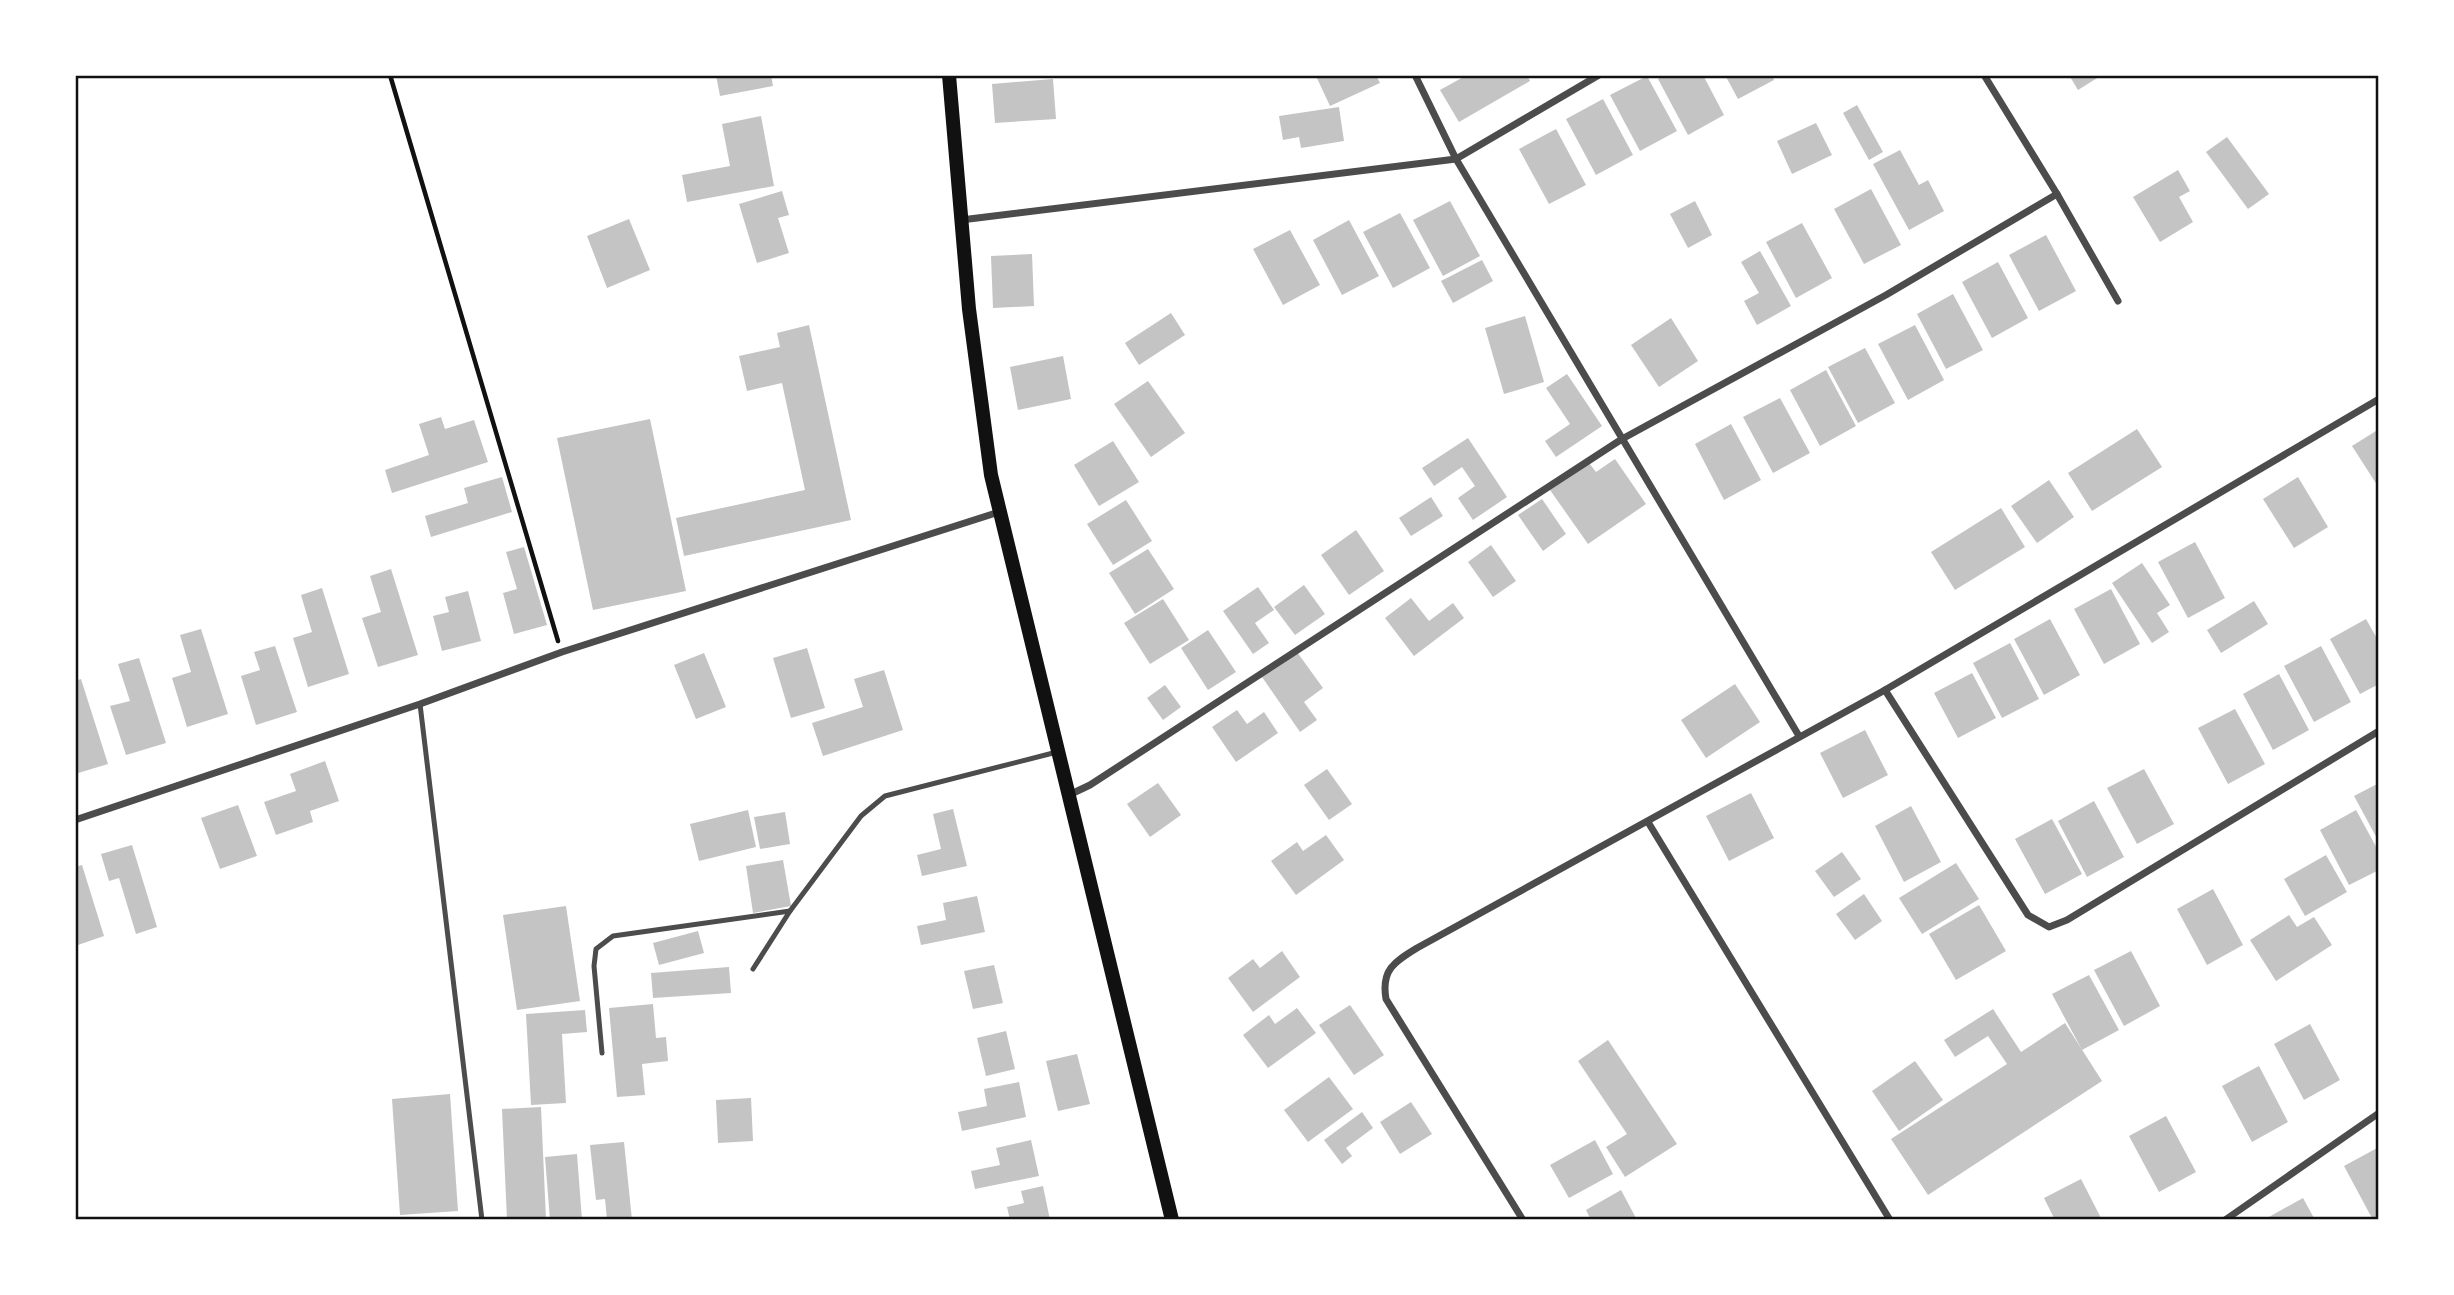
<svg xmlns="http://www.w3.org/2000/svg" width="2454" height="1295" font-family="Barlow,sans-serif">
	<rect width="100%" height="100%" fill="#fff"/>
	<g fill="#c4c4c4">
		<path d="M716,75H771L773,86L720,96Z"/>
		<path d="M1376,75L1380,83L1330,106L1316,76Z"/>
		<path d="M1467,75L1487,78L1527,75L1530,81L1459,122L1440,90Z"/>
		<path d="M1665,75H1703L1724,115L1688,135L1658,79Z"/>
		<path d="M1725,75H1772L1774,80L1738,99Z"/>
		<path d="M2069,75H2102L2078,90Z"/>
		<path d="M1647,76L1677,131L1640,151L1610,95Z"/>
		<path d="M1053,79L1056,119L995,123L992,84Z"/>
		<path d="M1603,99L1633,155L1596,175L1566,119Z"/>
		<path d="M1857,105L1883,152L1869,160L1843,113Z"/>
		<path d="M1339,107L1344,141L1301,148L1299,137L1283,140L1279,116Z"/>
		<path d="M761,116L774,186L687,202L682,175L730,166L722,124Z"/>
		<path d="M1816,123L1832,155L1792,174L1777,141Z"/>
		<path d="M1556,129L1586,185L1549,204L1519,149Z"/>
		<path d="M2227,137L2269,194L2248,209L2206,152Z"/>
		<path d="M1900,150L1919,185L1928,180L1944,211L1909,230L1873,164Z"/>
		<path d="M2178,170L2190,191L2179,197L2193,222L2160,242L2133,197Z"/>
		<path d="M1871,189L1901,245L1864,264L1834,209Z"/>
		<path d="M782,191L789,215L778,218L789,253L757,263L739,204Z"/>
		<path d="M1450,201L1480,256L1443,276L1413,220Z"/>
		<path d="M1695,201L1712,235L1688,248L1670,214Z"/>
		<path d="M1400,213L1430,268L1393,288L1363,232Z"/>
		<path d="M629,219L650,270L607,288L587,236Z"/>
		<path d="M1349,220L1379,276L1342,295L1313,240Z"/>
		<path d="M1802,223L1832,278L1796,298L1766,242Z"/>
		<path d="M1290,230L1320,285L1283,305L1253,249Z"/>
		<path d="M2046,235L2076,291L2039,311L2009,255Z"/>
		<path d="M1760,251L1791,306L1757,325L1744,301L1759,293L1741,262Z"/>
		<path d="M1032,254L1034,306L993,308L991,256Z"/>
		<path d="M1482,260L1493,281L1453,303L1441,281Z"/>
		<path d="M1998,262L2028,318L1992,338L1962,282Z"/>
		<path d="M1953,294L1983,350L1946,369L1917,314Z"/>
		<path d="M1171,313L1185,335L1139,365L1125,343Z"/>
		<path d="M1525,316L1544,382L1504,394L1485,328Z"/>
		<path d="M1671,318L1698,361L1659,387L1631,345Z"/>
		<path d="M809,325L851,520L684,556L676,518L805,490L782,383L747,391L739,356L780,347L777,333Z"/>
		<path d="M1915,325L1944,380L1908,400L1878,344Z"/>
		<path d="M1865,348L1895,403L1858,423L1828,367Z"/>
		<path d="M1063,356L1071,399L1018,410L1010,367Z"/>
		<path d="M1826,370L1856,426L1820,446L1790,390Z"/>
		<path d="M1567,374L1602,426L1556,457L1545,441L1570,424L1546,388Z"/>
		<path d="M1148,381L1185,433L1151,457L1114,404Z"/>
		<path d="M1780,398L1810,453L1773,473L1743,417Z"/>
		<path d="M441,417L445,429L474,420L488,462L392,493L385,470L429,455L419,424Z"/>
		<path d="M650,419L686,591L593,610L557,438Z"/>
		<path d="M1731,424L1761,480L1724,500L1695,444Z"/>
		<path d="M2137,429L2162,467L2092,511L2068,473Z"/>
		<path d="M2379,429V488L2352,446Z"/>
		<path d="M1468,438L1507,497L1473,520L1458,498L1475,486L1462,467L1434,486L1422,468Z"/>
		<path d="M1113,441L1139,482L1099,506L1074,465Z"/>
		<path d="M1615,459L1646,504L1588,544L1550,490L1589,463L1596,472Z"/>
		<path d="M502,477L512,512L431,537L425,516L468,503L464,488Z"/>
		<path d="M2298,477L2328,527L2294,548L2263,499Z"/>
		<path d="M2049,480L2074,517L2037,543L2011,506Z"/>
		<path d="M1431,497L1443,516L1411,536L1399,518Z"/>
		<path d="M1542,499L1566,534L1543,551L1518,515Z"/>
		<path d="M1126,500L1152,541L1113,565L1087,524Z"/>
		<path d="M2001,508L2025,547L1955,590L1931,552Z"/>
		<path d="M1356,530L1384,571L1349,595L1321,555Z"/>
		<path d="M2195,542L2225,598L2188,618L2158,562Z"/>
		<path d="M1491,545L1516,581L1493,597L1468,562Z"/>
		<path d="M524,547L547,625L514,634L503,593L517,589L506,552Z"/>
		<path d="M1148,549L1174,589L1135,614L1109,573Z"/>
		<path d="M2142,563L2170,605L2157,613L2169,632L2152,643L2112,583Z"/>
		<path d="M391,569L418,655L378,667L362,618L381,612L370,576Z"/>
		<path d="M1304,585L1325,614L1295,635L1274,607Z"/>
		<path d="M1258,587L1274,610L1255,623L1269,643L1253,654L1223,611Z"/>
		<path d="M322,588L349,674L308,687L293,638L312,632L301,595Z"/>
		<path d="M2111,589L2140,644L2104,664L2074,609Z"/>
		<path d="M468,591L481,641L442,651L433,616L449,612L445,597Z"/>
		<path d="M1411,598L1429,621L1453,603L1464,618L1414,656L1385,618Z"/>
		<path d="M1163,599L1189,640L1150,664L1124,623Z"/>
		<path d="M2254,601L2268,624L2221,653L2207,630Z"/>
		<path d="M2050,619L2080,675L2044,695L2014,639Z"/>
		<path d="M2366,619L2379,642V684L2360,694L2330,639Z"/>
		<path d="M201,629L228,714L187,727L172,678L191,672L180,635Z"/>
		<path d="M1208,630L1236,672L1208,690L1181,648Z"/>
		<path d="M2010,643L2039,699L2002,718L1973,663Z"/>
		<path d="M275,646L297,712L256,725L241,676L260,670L254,652Z"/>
		<path d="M2321,646L2351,702L2314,722L2284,666Z"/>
		<path d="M807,648L825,708L791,718L773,658Z"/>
		<path d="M1297,652L1323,688L1304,702L1317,720L1300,732L1262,677Z"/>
		<path d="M704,653L726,707L696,719L674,665Z"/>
		<path d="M139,658L166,743L126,755L110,706L130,701L118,664Z"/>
		<path d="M884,670L903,730L823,756L812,723L863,707L854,679Z"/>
		<path d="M1972,673L1996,718L1958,738L1934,693Z"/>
		<path d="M2279,674L2309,730L2273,750L2243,694Z"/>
		<path d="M81,679L108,764L75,774V681Z"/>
		<path d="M1735,684L1760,722L1706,758L1681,720Z"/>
		<path d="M1165,685L1181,707L1163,720L1147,698Z"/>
		<path d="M2235,709L2265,764L2228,784L2198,728Z"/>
		<path d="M1237,710L1247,724L1264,712L1278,733L1236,762L1212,727Z"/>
		<path d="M1865,730L1888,775L1843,798L1820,753Z"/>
		<path d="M325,761L339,801L310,811L313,822L276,835L264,802L296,791L290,774Z"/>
		<path d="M1327,769L1352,804L1329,820L1304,785Z"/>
		<path d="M2144,769L2174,824L2137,844L2107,788Z"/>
		<path d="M1158,783L1181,815L1150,837L1127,804Z"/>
		<path d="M2379,783V842L2354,796Z"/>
		<path d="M1751,793L1774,838L1729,861L1706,816Z"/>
		<path d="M2094,801L2124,857L2087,877L2058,821Z"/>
		<path d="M238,805L257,856L220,869L201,818Z"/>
		<path d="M1911,806L1941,862L1904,882L1875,826Z"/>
		<path d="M953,809L967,866L922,876L917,855L941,849L933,814Z"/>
		<path d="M748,810L756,847L699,861L690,824Z"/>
		<path d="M2356,810L2379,852V870L2349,885L2320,830Z"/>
		<path d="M785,812L790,844L760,849L754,817Z"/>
		<path d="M2052,819L2082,874L2045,894L2015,839Z"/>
		<path d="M1326,835L1344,860L1296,895L1271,861L1297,842L1303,851Z"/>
		<path d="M132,845L157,927L136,934L119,878L109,881L101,854Z"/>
		<path d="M1842,852L1861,879L1834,897L1815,871Z"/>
		<path d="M2326,855L2347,892L2305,916L2284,879Z"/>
		<path d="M783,860L791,906L753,913L746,866Z"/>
		<path d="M1956,863L1979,899L1922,934L1899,898Z"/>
		<path d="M82,865L104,936L78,945L75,867Z"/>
		<path d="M2213,889L2243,945L2207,965L2177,909Z"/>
		<path d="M1864,894L1882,921L1855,940L1836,914Z"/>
		<path d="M977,896L985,932L921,945L917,926L946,920L943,903Z"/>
		<path d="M1979,905L2006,951L1956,980L1929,934Z"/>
		<path d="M566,906L580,1001L517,1010L503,915Z"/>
		<path d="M2289,915L2297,927L2314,917L2332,945L2276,981L2250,940Z"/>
		<path d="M698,931L704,953L659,965L653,943Z"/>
		<path d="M1282,951L1300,977L1253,1012L1228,978L1253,959L1260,968Z"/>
		<path d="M2131,951L2160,1006L2124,1026L2094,970Z"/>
		<path d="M994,965L1003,1003L973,1009L964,971Z"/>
		<path d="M729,967L731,993L653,998L651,973Z"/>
		<path d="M2089,975L2119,1030L2082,1050L2052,994Z"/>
		<path d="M653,1004L656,1038L666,1037L668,1061L642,1064L645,1095L617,1097L609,1008Z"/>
		<path d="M1350,1005L1384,1055L1354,1075L1319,1025Z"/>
		<path d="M1297,1008L1316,1033L1268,1068L1243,1035L1269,1015L1275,1024Z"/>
		<path d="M1993,1009L2021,1052L2065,1023L2102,1081L1928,1195L1891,1139L2007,1064L1988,1036L1955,1057L1944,1040Z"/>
		<path d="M585,1010L587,1032L562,1034L566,1103L531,1105L526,1014Z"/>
		<path d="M2310,1024L2340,1080L2304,1100L2274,1044Z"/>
		<path d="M1006,1031L1015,1069L986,1076L977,1038Z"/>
		<path d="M1608,1040L1677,1144L1625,1177L1606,1147L1627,1134L1578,1061Z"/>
		<path d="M1077,1054L1090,1104L1058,1111L1046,1061Z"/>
		<path d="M1915,1061L1943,1100L1899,1131L1872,1091Z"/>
		<path d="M2259,1066L2288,1122L2252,1142L2222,1086Z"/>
		<path d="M1329,1077L1353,1109L1308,1142L1284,1110Z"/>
		<path d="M1019,1082L1026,1117L962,1131L958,1112L987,1106L984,1089Z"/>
		<path d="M450,1094L458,1211L400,1215L392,1099Z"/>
		<path d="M751,1098L753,1141L718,1143L716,1100Z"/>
		<path d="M1411,1102L1432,1134L1400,1154L1380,1122Z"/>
		<path d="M541,1107L546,1220H507L502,1109Z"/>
		<path d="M1362,1112L1373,1128L1346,1148L1352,1156L1342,1164L1324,1140Z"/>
		<path d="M2166,1116L2196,1172L2159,1192L2129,1136Z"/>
		<path d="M1031,1140L1039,1176L975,1189L971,1171L1000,1165L996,1148Z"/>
		<path d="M1595,1140L1613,1174L1569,1198L1550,1165Z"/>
		<path d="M624,1142L632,1220H607L605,1199L596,1200L590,1145Z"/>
		<path d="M2379,1147V1219L2373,1220L2344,1166Z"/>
		<path d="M577,1154L582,1220H550L545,1157Z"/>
		<path d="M2081,1179L2102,1220H2055L2044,1198Z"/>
		<path d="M1043,1186L1050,1220H1010L1007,1207L1024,1203L1021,1191Z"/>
		<path d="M1621,1190L1637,1220H1591L1586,1210Z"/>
		<path d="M2303,1198L2315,1220H2268L2267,1218Z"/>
	</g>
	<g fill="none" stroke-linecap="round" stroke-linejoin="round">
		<path stroke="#111" stroke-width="4.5" d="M390,75L558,641"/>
		<g stroke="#4c4c4c" stroke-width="5">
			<path d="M420,704L482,1220"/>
			<path d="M753,969L790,911L861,816L885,796L1057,752"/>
			<path d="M602,1053L594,966L596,949L613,936L790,911"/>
		</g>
		<g stroke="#4c4c4c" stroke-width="7">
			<path d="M1415,75L1456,159L1799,736"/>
			<path d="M1984,75L2057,194L2118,301"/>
			<path d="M961,220L1456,159L1599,75"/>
			<path d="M1885,690L2028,915L2049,927L2067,920L2379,731"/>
			<path d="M1069,795L1090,785L1622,439L1886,295L2057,194"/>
			<path d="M75,820L420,704L562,652L999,512"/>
			<path d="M1648,822L1890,1220"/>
			<path d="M1523,1220L1386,999C1381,970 1394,962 1417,948L1885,690L2379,399"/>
			<path d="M2225,1220L2379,1113"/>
		</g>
		<path stroke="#111" stroke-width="14" d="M949,75L969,309L991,475L1172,1220"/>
	</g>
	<rect width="2454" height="1295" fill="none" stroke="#ffffff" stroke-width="154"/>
	<rect x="77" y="77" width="2300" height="1141" fill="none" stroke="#111" stroke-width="2.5"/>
</svg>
